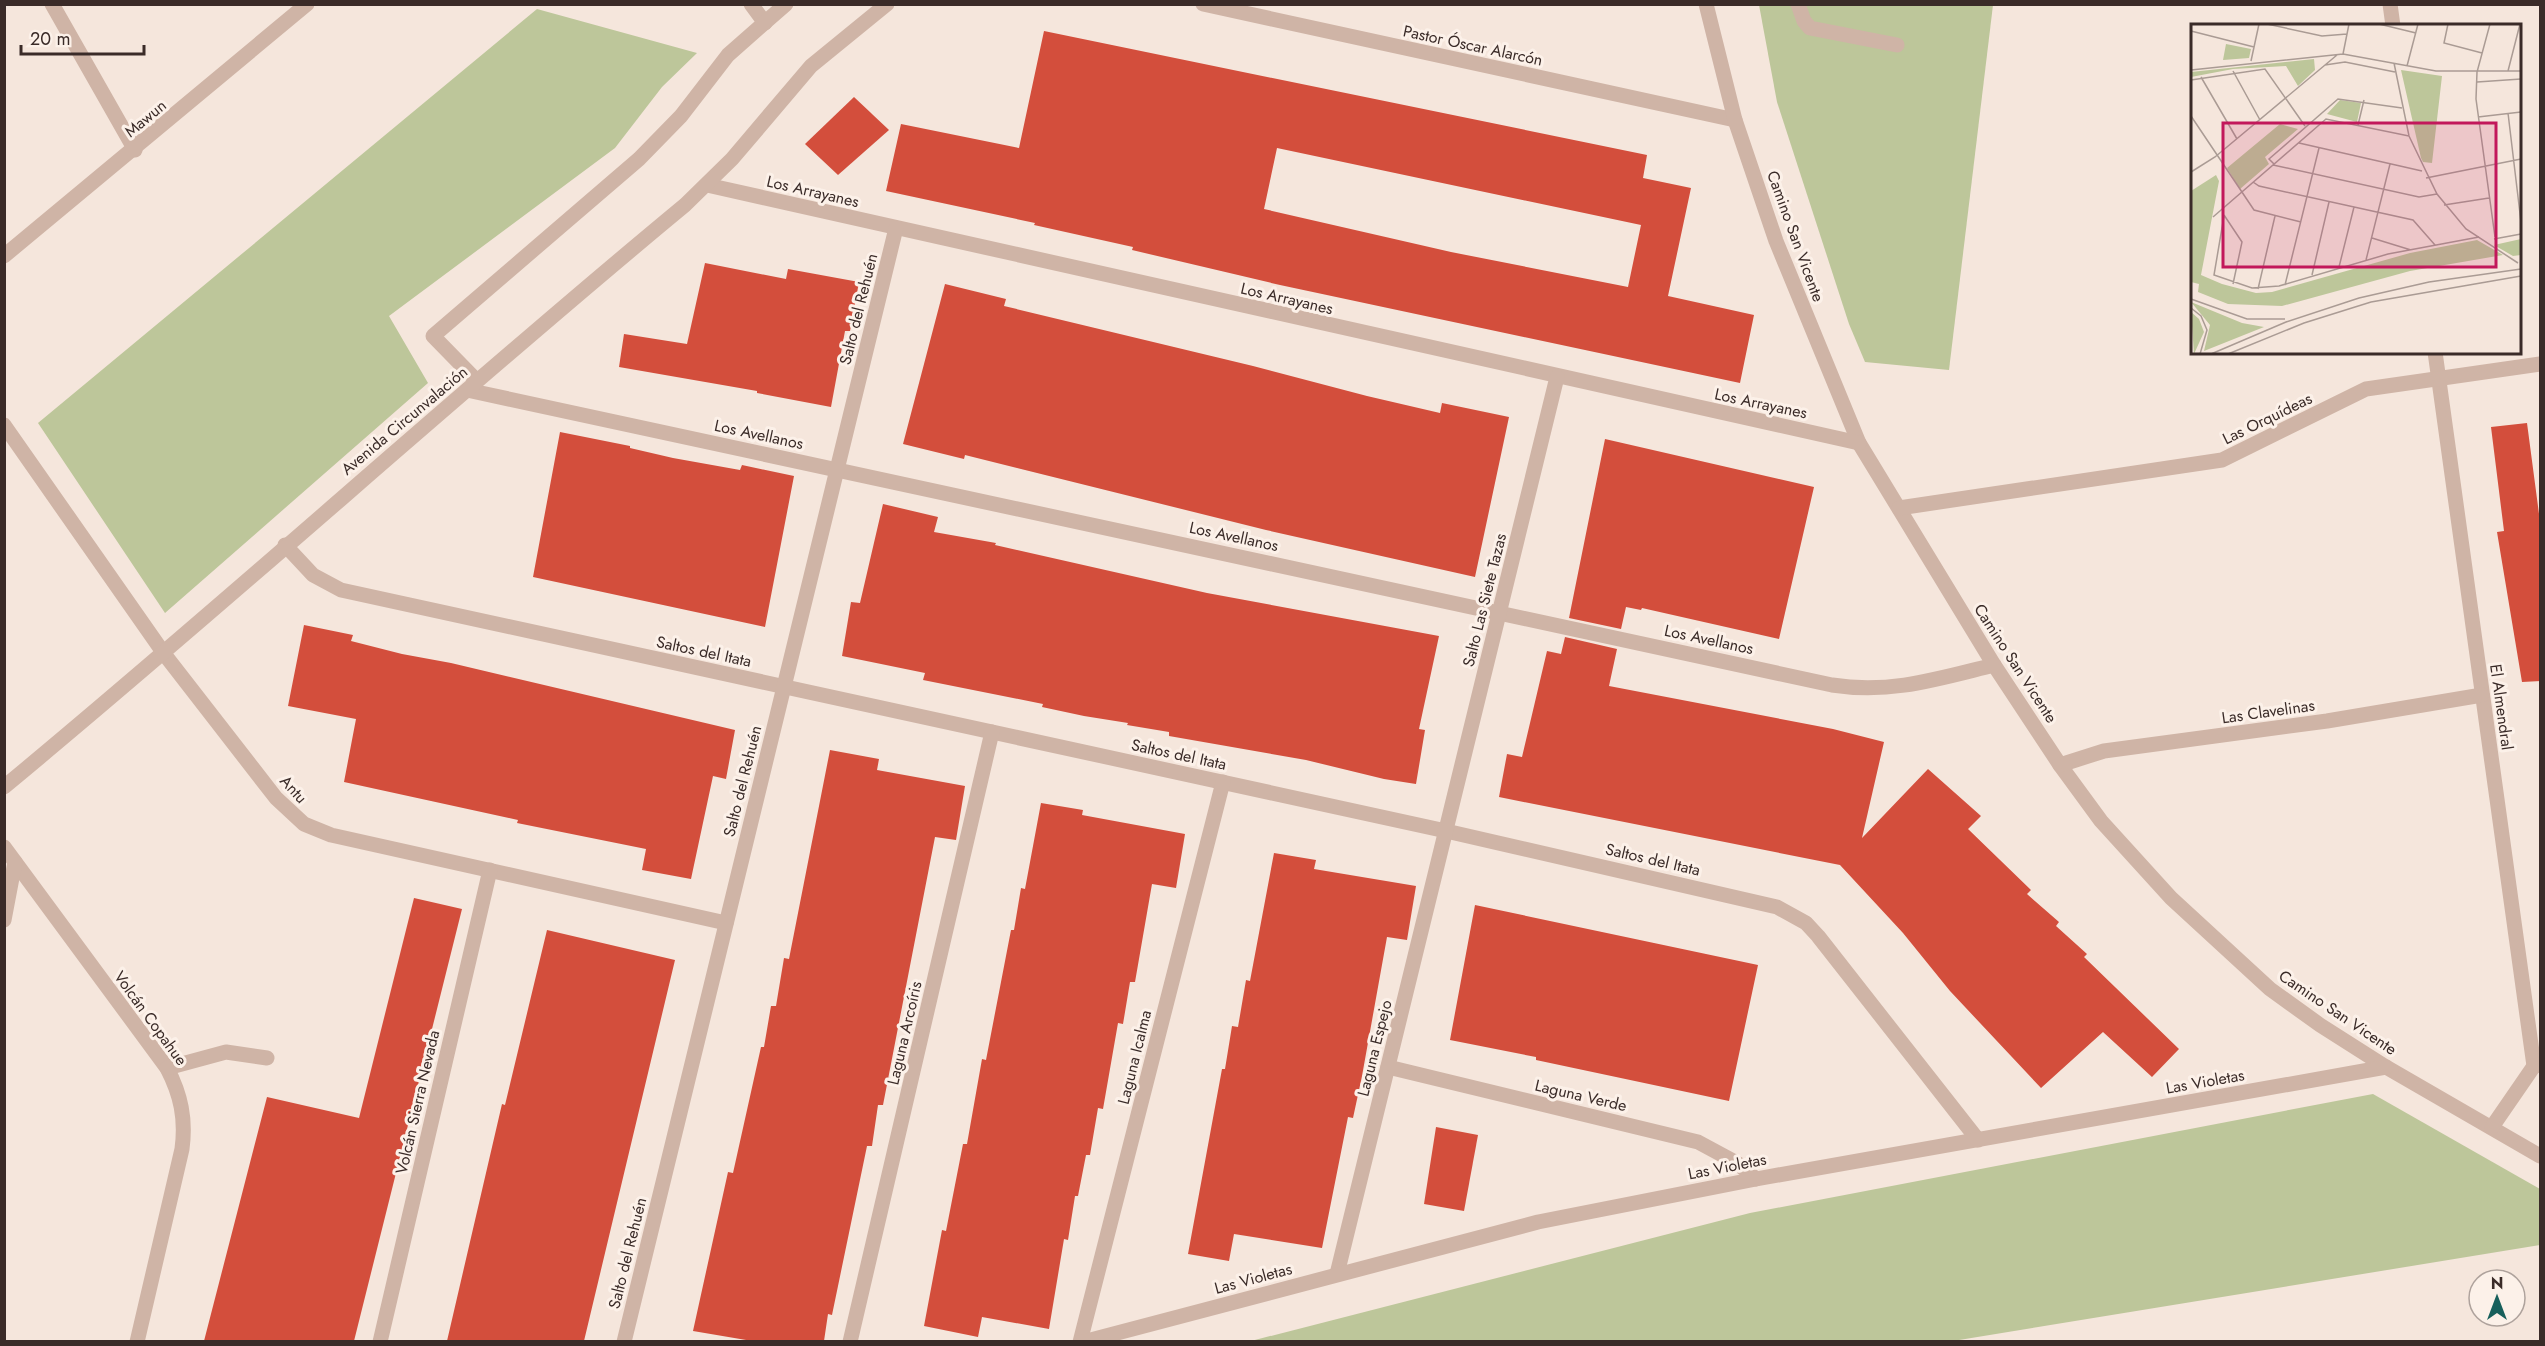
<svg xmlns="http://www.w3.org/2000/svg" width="2545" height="1346" font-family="Jost,sans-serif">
	<rect width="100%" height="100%" fill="#f5e6dc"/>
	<g fill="#bdc69a">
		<path d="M1759,5H1993L1949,370L1865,362L1849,324L1777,102Z"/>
		<path d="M537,9L697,53L662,87L615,148L389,316L428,383L165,613L38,423Z"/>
		<path d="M2373,1094L2540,1189V1245L1953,1341H1251L1750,1213Z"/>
	</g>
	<g fill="#d34e3c" fill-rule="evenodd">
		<path d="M1044,31L1647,155L1643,178L1691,188L1668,296L1754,315L1740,383L1280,285L1132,250L1133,247L1034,225L1035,223L886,191L901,124L1019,148ZM1277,148L1641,225L1628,287L1451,252L1264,209Z"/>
		<path d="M854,97L889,130L838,175L805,144Z"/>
		<path d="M705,263L786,279L788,269L859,282L850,331H845L831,407L757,393V391L619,367L624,334L687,344Z"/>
		<path d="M945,284L1006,299L1004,306L1253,366L1367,396L1440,413L1442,403L1509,417L1475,577L1266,530L965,455L964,459L903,444Z"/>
		<path d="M2527,423L2541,529V681L2522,682L2497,532L2504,531L2491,427Z"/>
		<path d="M560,432L630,446V448L673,458L740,470L742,465L794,476L765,627L533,577Z"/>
		<path d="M1605,439L1814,487L1779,639L1642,608L1641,610L1626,607L1621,629L1569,618Z"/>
		<path d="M883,504L938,517L934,532L996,543L995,545L1207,593L1439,636L1419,729L1425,730L1416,784L1384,779L1306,760L1169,736V732L1127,725L1128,723L1084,716L1042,707L1043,704L923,680L925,673L842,656L851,602L860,603Z"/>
		<path d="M304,625L353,635L351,641L402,654L451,663L735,730L726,779L713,776L691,879L642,870L646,849L517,823L518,820L344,782L356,719L288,706Z"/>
		<path d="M1565,637L1617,649L1609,686L1833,729L1884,742L1862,838L1928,769L1981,816L1968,829L2031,890L2027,894L2059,922L2056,926L2087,954L2084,957L2179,1049L2152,1077L2103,1032L2041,1088L1950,991L1903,933L1840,865L1499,797L1507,754L1522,757L1547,651L1561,654Z"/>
		<path d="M830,750L879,759L877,770L965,786L956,840L935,837L883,1105H878L872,1146H867L832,1315L828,1314L824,1341H752L693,1331L728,1172L733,1173L761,1047H764L771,1006H776L784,958L789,959Z"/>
		<path d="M1041,803L1083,810L1082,815L1185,834L1176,888L1152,884L1135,982H1130L1123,1024L1118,1023L1103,1109L1098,1108L1090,1155H1086L1078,1196H1075L1068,1240L1064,1239L1049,1329L982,1317L978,1337L924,1326L942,1230L946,1231L963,1144H967L982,1059L986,1060L1011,930H1014L1021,888L1025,889Z"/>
		<path d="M1274,853L1316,860L1314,869L1416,886L1407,940L1387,937L1362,1076L1353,1118L1348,1117L1322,1248L1234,1234L1229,1261L1188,1254L1222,1069H1225L1232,1026L1238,1027L1246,980L1250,981Z"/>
		<path d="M414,898L462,909L354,1341H204L267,1097L359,1118Z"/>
		<path d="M1475,905L1758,965L1729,1101L1536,1060V1057L1450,1040Z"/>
		<path d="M547,930L675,960L584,1341H447L502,1104L505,1105Z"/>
		<path d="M1436,1127L1478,1135L1464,1211L1424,1204Z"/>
	</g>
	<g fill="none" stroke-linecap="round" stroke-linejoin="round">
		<path stroke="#cfb4a6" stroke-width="15" d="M1798,4L1804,21L1810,28L1897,45"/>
		<g stroke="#cfb4a6" stroke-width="15">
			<path d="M52,4L135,150"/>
			<path d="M751,4L765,23"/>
			<path d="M1203,4L1735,120"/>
			<path d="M1706,4L1735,120L1776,241L1859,443L1994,665L2060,765L2101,821L2171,898L2270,989L2320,1025L2386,1067L2540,1156"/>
			<path d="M2390,4L2393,26"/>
			<path d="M707,185L1859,443"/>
			<path d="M4,256L307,4"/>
			<path d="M2435,352L2534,1066"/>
			<path d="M477,381L433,336L639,159L681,116L728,55L786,4"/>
			<path d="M467,390L1832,685C1891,694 1937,679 1994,665"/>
			<path d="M4,425L165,655L276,798L304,824L331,835L726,923"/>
			<path d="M1899,508L2222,460L2366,389L2540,364"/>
			<path d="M285,545L313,575L341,590L1446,831L1777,907L1806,923L1818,936L1978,1140"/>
			<path d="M2060,765L2104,751L2327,721L2482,695"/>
			<path d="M4,787C234,597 455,395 685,205L732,159L811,66L887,4"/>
			<path d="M4,847L167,1068C181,1095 186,1119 182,1149L137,1342"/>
			<path d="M4,920L15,862"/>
			<path d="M1388,1067L1698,1142L1737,1163L1756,1179"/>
			<path d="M167,1068L226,1052L267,1058"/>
			<path d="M2492,1127L2534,1066L2540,1065"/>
			<path d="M1337,1274L1557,377"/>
			<path d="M380,1342L490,870"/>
			<path d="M624,1342L896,228"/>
			<path d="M850,1342L992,732"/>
			<path d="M1080,1342L1223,782"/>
			<path d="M1083,1342L1538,1222L1756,1179L2386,1067"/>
		</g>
	</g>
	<g text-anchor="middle" stroke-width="6" stroke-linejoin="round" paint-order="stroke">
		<g font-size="16" fill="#3a2b28" stroke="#fcf1e9">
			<text transform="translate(1473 45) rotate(12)" y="6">Pastor Óscar Alarcón</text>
			<text transform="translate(145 118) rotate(-40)" y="6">Mawun</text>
			<text transform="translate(813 191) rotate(13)" y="6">Los Arrayanes</text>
			<text transform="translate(1796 236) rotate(70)" y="6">Camino San Vicente</text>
			<text transform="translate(1287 298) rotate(13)" y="6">Los Arrayanes</text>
			<text transform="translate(858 309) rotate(-76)" y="6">Salto del Rehuén</text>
			<text transform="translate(1761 403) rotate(12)" y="6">Los Arrayanes</text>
			<text transform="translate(2267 418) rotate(-26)" y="6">Las Orquídeas</text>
			<text transform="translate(404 420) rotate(-40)" y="6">Avenida Circunvalación</text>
			<text transform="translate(759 434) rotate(12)" y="6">Los Avellanos</text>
			<text transform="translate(1234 536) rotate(12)" y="6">Los Avellanos</text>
			<text transform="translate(1484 600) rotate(-76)" y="6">Salto Las Siete Tazas</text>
			<text transform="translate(1709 639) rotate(12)" y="6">Los Avellanos</text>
			<text transform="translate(704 651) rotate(12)" y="6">Saltos del Itata</text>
			<text transform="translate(2016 663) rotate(57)" y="6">Camino San Vicente</text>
			<text transform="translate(2502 707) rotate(82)" y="6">El Almendral</text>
			<text transform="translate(2268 711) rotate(-8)" y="6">Las Clavelinas</text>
			<text transform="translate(1179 754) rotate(12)" y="6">Saltos del Itata</text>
			<text transform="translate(742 781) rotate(-76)" y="6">Salto del Rehuén</text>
			<text transform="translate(294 789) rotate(48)" y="6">Antu</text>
			<text transform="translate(1653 859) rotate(13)" y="6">Saltos del Itata</text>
			<text transform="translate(2338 1012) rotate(34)" y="6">Camino San Vicente</text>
			<text transform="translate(151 1018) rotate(54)" y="6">Volcán Copahue</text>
			<text transform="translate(904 1033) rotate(-77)" y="6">Laguna Arcoíris</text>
			<text transform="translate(1374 1048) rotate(-76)" y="6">Laguna Espejo</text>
			<text transform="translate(1134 1057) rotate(-76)" y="6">Laguna Icalma</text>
			<text transform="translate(2205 1081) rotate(-10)" y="6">Las Violetas</text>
			<text transform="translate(1581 1095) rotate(13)" y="6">Laguna Verde</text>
			<text transform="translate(417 1102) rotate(-77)" y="6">Volcán Sierra Nevada</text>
			<text transform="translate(1727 1166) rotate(-11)" y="6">Las Violetas</text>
			<text transform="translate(627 1253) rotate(-76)" y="6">Salto del Rehuén</text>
			<text transform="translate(1253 1278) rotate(-15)" y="6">Las Violetas</text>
		</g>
	</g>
	<g transform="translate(2191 24)">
		<rect width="330" height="330" fill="#f5e6dc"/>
		<path d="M35,20L60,25L58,34L32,36ZM123,35L124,46L107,62L95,42L42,45L0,53V48ZM210,46L251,52L241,139L232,138L230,134ZM149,76L170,79L166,98L136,90ZM89,100L107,105L74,133L78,140L49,165L36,144ZM25,151L28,157L10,251L31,260L65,269L81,268L219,229L286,216L312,231L219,247L91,282L37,280L7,268L8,260L0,258V167ZM330,215V231L322,232L303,221ZM0,278L51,299L73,303L13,327L19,301ZM0,288L8,295L13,308L3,330Z" fill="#bdc69a"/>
		<path fill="none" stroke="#aa9b94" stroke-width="1.5" d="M76,0L131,12L156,10M188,0L225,9M257,0L253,19L291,29M299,0L286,48L285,75L304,213M0,7L63,23M152,30L158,0M60,37L68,0M203,39L218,112L246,170L275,205L327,239M134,41L154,38L204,48M216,42L227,0M0,46L152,30L245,47H330M42,47L69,96M317,47L329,0M10,53L46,115M0,56L74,45L114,102M286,58L330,55M317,89L330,198M0,92L63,186L110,198M287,93L330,88M167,101L173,76M108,119L231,147M83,140L78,135L147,75L211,84M82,141L228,173L246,170M0,148L24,133L146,31M235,154L330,135M62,158L68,162L222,196L244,221M253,181L298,174M33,191L51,218L42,260M33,192L23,251L61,264L88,262L197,230L288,213M22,193L135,95L218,112M181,214L220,226M303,215L330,210M175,236L199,140M148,243L163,183M121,251L138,178M94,261L128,124M67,265L84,192M0,275L56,295H94M0,284L10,292L16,306L9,330M20,330L95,298L168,274L238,258L330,245M37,330L113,299L180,278L330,252"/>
		<path fill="#c2185b" fill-opacity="0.15" stroke="#c2185b" stroke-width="3" d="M32,99H305V243H32Z"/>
		<rect width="330" height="330" fill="none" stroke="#3a2b28" stroke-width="3"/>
	</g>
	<rect width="2545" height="1346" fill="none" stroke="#3a2b28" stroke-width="12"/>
	<g transform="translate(2497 1298)"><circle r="28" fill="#fcf1e9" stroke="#aea29c" stroke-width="1.5"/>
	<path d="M0-4.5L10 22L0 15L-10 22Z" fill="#18605c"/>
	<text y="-9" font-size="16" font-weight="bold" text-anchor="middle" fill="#3a2b28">N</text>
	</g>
	<path d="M21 45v9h123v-9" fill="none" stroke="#3a2b28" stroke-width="3"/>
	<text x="30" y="45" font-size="18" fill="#3a2b28" stroke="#fcf1e9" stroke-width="4.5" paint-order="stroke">20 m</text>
</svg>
